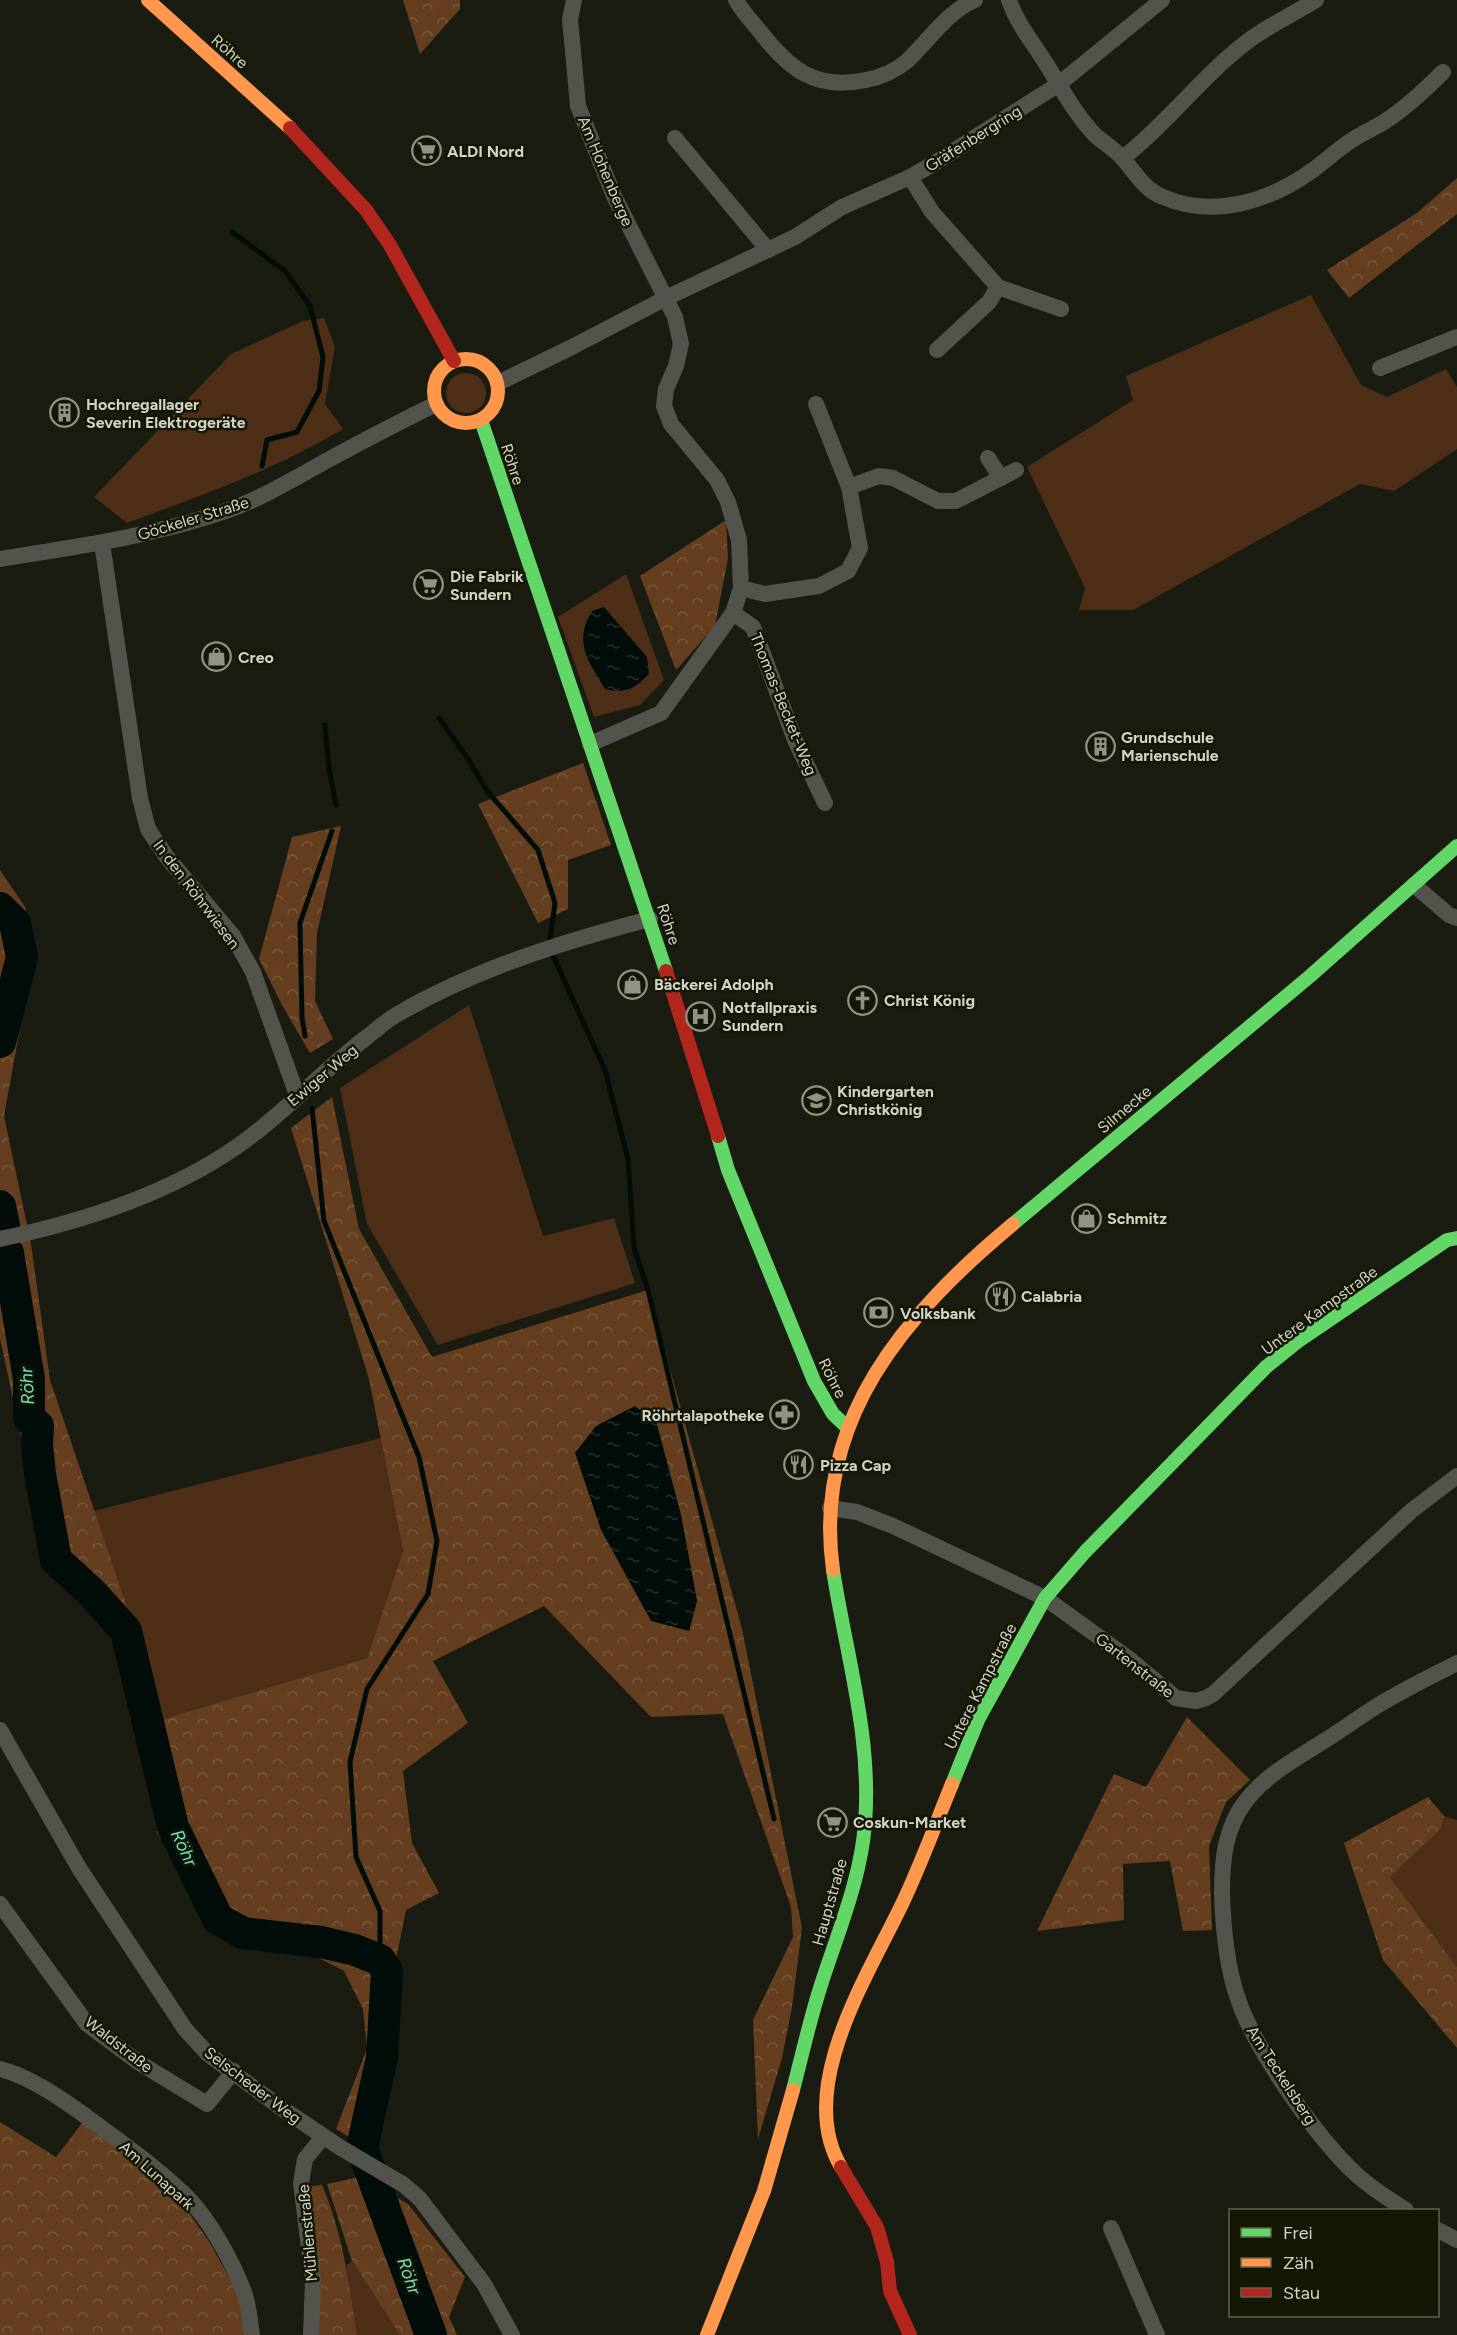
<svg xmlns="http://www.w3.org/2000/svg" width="1457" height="2335" font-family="Figtree,sans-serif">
	<defs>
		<pattern id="forest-crowns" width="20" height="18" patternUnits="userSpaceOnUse" patternTransform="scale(1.5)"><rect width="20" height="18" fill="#643e1f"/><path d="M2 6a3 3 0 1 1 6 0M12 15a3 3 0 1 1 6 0" fill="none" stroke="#79593e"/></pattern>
		<pattern id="water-ripples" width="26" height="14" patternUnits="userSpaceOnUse" patternTransform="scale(1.5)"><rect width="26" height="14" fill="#020d09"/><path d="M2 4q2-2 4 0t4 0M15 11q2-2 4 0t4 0" fill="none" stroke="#262f2b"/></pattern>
	</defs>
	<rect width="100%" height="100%" fill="#1a1c11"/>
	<g fill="#4d2e16" fill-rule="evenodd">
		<path d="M1311,295L1361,385L1387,397L1446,369L1457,387V449L1394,491L1360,484L1133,610H1079L1085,588L1027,467L1133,400L1126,376Z"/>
		<path d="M324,318L335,347L325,404L343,429C272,471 203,495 127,523L94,497L231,354L303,321Z"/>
		<circle cx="466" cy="393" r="20"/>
		<path d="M626,574L664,680L640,705L594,717L558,617ZM629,638L647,657L605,689L585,652Z"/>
		<path d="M469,1005L543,1236L614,1218L635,1283L438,1345L367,1224L340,1088Z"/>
		<path d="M381,1438L403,1549L367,1658L163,1719L94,1511Z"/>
		<path d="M1444,1816L1457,1820V1967L1390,1877L1441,1829Z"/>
		<path d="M352,2261L400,2335H357L346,2265Z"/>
	</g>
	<g fill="url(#forest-crowns)" fill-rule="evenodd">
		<path d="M403,0H460V9L420,54Z"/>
		<path d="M1457,178V214L1349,298L1327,270L1417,213Z"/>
		<path d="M726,520L728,558L715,626L676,670L640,576Z"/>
		<path d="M583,763L611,845L568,860V909L538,923L478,804Z"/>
		<path d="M341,826L317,933L315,1001L333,1039L310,1053L282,1005L259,959L292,837Z"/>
		<path d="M0,870L25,907L33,957L4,1116L31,1244L50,1380L126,1604L163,1719L367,1658L403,1550L369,1379L291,1128L332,1097L359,1229L432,1357L648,1290L742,1629L802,1928L792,2007L782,2058L758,2139L753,2020L793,1937L791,1907L723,1714L651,1717L544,1606L433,1661L468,1723L403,1771L412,1843L439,1893L406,1910L392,1979L370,2150L336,2129L367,2049L363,2009L344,1971L300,1948L228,1920L156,1832L166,1821L117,1638L49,1568L0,1338ZM656,1421L681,1515L697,1601L689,1631Z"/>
		<path d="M1187,1717L1250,1780L1226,1802L1209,1846L1212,1930L1183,1931L1170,1861L1123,1864L1124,1920L1037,1931L1114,1774L1146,1787Z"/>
		<path d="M1428,1797L1444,1816L1441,1829L1390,1877L1457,1967V2048L1383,1960L1344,1843Z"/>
		<path d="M0,2122L56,2157L83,2122L178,2197L210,2243L242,2300L247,2335H0Z"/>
		<path d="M360,2177L408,2204L465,2277L449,2317L457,2335H400L352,2261L327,2184Z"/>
		<path d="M322,2185C343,2233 349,2284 357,2335H315L305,2187Z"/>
	</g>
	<g fill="url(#water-ripples)">
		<path d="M604,607L647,657L649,674C634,689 626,694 605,689C588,661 573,642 592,611Z"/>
		<path d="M635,1406L656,1421L681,1515L697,1601L689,1631L651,1621L601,1530L575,1453L596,1426Z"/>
	</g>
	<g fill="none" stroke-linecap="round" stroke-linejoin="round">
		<g stroke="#020d09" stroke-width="5">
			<path d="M232,232L285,271L310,306L323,357L319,391L297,432L267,440L262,466"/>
			<path d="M439,718L466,756L488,792L538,850L555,903L549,947L605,1070L628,1159L634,1248L648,1290L774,1819"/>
			<path d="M325,725L329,769L336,805"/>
			<path d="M305,1036L302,1017L300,923L332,831"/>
			<path d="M312,1108L324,1221L419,1457L437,1541L428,1594L367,1689L350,1762L356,1857L380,1911V1960"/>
		</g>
		<g stroke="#020d09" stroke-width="32">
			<path d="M0,908L15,923L22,957L0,1042"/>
			<path d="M0,1206L4,1226"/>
			<path d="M8,1253L29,1379V1418L38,1426L37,1444L40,1474L56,1560L93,1594L126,1631L173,1827L218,1919L243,1933L321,1942L355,1950L380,1960L387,1971L382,2057L362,2148L431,2335"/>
		</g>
		<g stroke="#52534c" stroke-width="16">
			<path d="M574,0L570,19L578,106L614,196L675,317L681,344L676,366L666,389L664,406L671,424L717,480L728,502L739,540L741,588L733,613L661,713L590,744"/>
			<path d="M736,0C742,11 750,20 758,29C788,68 814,91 866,80C882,77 894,72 907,61C929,40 947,12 975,0"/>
			<path d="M1009,0C1017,24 1032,41 1045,62C1061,87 1074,113 1094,134C1100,140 1108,145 1115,151C1133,166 1140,188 1163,197C1214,219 1270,201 1313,170C1325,161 1336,151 1349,142C1360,134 1373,129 1384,122C1406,108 1425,90 1443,72"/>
			<path d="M675,138L768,250"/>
			<path d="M1123,158C1169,122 1204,73 1252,38C1272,24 1295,13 1316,0"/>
			<path d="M910,177L932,212L998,287L1061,309"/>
			<path d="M937,350L989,302L998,287"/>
			<path d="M1380,368L1457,337"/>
			<path d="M498,383L570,348L666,298L795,237L842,207L910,177L933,164L1059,84L1162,0"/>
			<path d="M988,458L1001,478"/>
			<path d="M849,487L879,476L893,478L938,501H956L1016,470"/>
			<path d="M102,543L140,798L148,829L166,856L233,936L253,972L297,1095"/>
			<path d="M0,559C74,547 148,537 220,513C257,501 292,480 326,461C363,441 399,422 436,404"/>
			<path d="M741,588L765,594L819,586L848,571L860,548L849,487L816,404"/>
			<path d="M733,613L753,627L795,740L825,803"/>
			<path d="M1414,885L1449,915L1457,918"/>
			<path d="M0,1239C86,1221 179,1191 250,1137C291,1106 326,1068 367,1037C377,1029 386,1021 396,1015C475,969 562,942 650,919"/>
			<path d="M830,1508L857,1512L893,1526L1045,1598L1128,1658L1176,1698L1196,1701L1206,1698L1213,1694L1411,1511L1457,1476"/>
			<path d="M0,1730L79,1868L185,2029L208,2054L280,2107L341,2148L404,2185L420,2199L484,2284L512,2335"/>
			<path d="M0,1904L87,2024L138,2062L207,2104L234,2071"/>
			<path d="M0,2069C30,2076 66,2102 91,2120C123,2144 158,2168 187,2197C210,2220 234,2264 245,2295C249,2307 250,2322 252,2335"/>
			<path d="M1406,2210C1390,2200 1373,2189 1358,2176C1318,2140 1253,2047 1237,1996C1226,1963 1223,1928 1222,1893C1222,1861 1225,1828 1245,1802C1265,1775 1296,1759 1324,1741C1342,1730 1359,1717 1377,1706C1403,1690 1430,1677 1457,1663"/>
			<path d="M1111,2228L1157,2335"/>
			<path d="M1438,2230L1457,2240"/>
			<path d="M311,2335L313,2280L301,2183L305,2159L323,2137"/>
		</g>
		<g stroke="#63d668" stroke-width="14">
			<path d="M481,420L666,971"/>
			<path d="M718,1136L728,1170L814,1381L833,1414L847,1427"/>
			<path d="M1013,1224L1309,977L1457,846"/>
			<path d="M952,1784L978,1720L1045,1598L1085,1552L1266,1367L1297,1342L1447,1240L1457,1238"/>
			<path d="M793,2090C802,2055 810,2019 821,1985C838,1932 861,1879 865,1823C872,1738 846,1654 833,1570"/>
		</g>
		<g stroke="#ff974d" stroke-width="14">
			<path d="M148,0L290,128"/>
			<circle cx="466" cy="391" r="32"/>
			<path d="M833,1570C812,1420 905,1314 1013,1224"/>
			<path d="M841,2167C794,2088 869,1974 903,1902C921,1864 936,1823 952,1784"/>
			<path d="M707,2335L764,2191L793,2090"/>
		</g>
		<g stroke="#b3261e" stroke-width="14">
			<path d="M290,128L366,210L390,245L454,361"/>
			<path d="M666,971L718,1136"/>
			<path d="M841,2167L877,2227L887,2262L890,2291L910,2335"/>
		</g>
	</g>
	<defs>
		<symbol id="supermarket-ring" viewBox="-11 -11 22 22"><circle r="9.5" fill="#151705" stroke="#919387" stroke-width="1.5"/><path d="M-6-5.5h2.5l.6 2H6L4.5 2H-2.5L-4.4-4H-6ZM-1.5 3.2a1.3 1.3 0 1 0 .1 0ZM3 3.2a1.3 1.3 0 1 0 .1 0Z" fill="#919387"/></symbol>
		<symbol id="building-ring" viewBox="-11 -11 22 22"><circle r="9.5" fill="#151705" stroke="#919387" stroke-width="1.5"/><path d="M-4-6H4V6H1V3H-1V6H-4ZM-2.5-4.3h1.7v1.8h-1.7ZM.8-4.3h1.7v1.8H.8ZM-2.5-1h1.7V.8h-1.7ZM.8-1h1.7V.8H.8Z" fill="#919387"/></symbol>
		<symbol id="shop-ring" viewBox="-11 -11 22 22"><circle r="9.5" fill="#151705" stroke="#919387" stroke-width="1.5"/><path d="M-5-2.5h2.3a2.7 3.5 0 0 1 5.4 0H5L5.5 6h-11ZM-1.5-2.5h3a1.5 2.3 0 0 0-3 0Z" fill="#919387"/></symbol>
		<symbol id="church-ring" viewBox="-11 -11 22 22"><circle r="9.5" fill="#151705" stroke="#919387" stroke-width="1.5"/><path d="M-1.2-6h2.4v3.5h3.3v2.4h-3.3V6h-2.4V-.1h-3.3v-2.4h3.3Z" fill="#919387"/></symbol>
		<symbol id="hospital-ring" viewBox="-11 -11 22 22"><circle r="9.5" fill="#151705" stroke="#919387" stroke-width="1.5"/><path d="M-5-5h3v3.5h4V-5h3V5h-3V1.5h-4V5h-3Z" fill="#919387"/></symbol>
		<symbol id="school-ring" viewBox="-11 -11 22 22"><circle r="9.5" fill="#151705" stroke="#919387" stroke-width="1.5"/><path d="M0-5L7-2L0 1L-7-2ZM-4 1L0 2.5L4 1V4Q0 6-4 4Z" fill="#919387"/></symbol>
		<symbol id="restaurant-ring" viewBox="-11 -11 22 22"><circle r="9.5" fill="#151705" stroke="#919387" stroke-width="1.5"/><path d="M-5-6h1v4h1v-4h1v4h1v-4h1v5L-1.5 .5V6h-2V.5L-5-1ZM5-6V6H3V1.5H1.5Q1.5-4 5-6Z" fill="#919387"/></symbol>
		<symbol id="bank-ring" viewBox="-11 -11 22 22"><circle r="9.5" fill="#151705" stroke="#919387" stroke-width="1.5"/><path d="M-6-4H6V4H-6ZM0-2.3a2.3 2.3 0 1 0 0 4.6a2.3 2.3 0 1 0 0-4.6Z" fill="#919387"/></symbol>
		<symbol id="pharmacy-ring" viewBox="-11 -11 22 22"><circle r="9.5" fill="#151705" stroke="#919387" stroke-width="1.5"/><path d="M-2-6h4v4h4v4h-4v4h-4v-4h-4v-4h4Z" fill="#919387"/></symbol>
	</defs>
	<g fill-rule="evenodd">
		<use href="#supermarket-ring" x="410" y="134" width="33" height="33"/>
		<use href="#building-ring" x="48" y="396" width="33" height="33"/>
		<use href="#supermarket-ring" x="412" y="568" width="33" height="33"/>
		<use href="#shop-ring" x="200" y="640" width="33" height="33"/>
		<use href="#building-ring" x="1084" y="730" width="33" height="33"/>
		<use href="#shop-ring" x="616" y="968" width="33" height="33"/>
		<use href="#church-ring" x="846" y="984" width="33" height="33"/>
		<use href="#hospital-ring" x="684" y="1000" width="33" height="33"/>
		<use href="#school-ring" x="800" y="1084" width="33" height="33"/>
		<use href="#shop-ring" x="1070" y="1202" width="33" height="33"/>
		<use href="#restaurant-ring" x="984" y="1280" width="33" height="33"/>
		<use href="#bank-ring" x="862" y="1296" width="33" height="33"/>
		<use href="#pharmacy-ring" x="768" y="1398" width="33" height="33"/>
		<use href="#restaurant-ring" x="782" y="1448" width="33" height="33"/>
		<use href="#supermarket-ring" x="816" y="1806" width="33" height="33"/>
	</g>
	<g text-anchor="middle" stroke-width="5" stroke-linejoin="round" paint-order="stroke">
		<g font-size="16" fill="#d1d3c7" stroke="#151705">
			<text transform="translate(230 51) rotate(41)" y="6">Röhre</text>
			<text transform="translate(973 138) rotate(-32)" y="6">Gräfenbergring</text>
			<text transform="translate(606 171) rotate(67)" y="6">Am Hohenberge</text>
			<text transform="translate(513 464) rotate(72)" y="6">Röhre</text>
			<text transform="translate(193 518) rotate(-17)" y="6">Göckeler Straße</text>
			<text transform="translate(784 704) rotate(68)" y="6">Thomas-Becket-Weg</text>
			<text transform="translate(197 894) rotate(53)" y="6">In den Röhrwiesen</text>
			<text transform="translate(669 924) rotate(72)" y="6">Röhre</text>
			<text transform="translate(322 1075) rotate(-40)" y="6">Ewiger Weg</text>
			<text transform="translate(1124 1109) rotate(-40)" y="6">Silmecke</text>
			<text transform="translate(1319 1310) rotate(-36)" y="6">Untere Kampstraße</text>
			<text transform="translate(833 1378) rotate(63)" y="6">Röhre</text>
			<text transform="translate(1135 1665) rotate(38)" y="6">Gartenstraße</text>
			<text transform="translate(980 1686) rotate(-63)" y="6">Untere Kampstraße</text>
			<text transform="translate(829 1902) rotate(-74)" y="6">Hauptstraße</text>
			<text transform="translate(119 2044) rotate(38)" y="6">Waldstraße</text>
			<text transform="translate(1282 2075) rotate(57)" y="6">Am Teckelsberg</text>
			<text transform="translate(253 2085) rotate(37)" y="6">Selscheder Weg</text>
			<text transform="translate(157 2175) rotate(42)" y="6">Am Lunapark</text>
			<text transform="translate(307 2233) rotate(-95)" y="6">Mühlenstraße</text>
		</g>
		<g font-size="16" font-weight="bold" fill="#d1d3c7" stroke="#151705" text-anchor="start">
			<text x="447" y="157">ALDI Nord</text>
			<text x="86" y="410">Hochregallager<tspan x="86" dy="18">Severin Elektrogeräte</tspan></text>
			<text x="450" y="582">Die Fabrik<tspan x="450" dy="18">Sundern</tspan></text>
			<text x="238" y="663">Creo</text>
			<text x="1121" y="743">Grundschule<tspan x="1121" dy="18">Marienschule</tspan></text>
			<text x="654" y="990">Bäckerei Adolph</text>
			<text x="884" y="1006">Christ König</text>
			<text x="722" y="1013">Notfallpraxis<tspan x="722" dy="18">Sundern</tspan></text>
			<text x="837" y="1097">Kindergarten<tspan x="837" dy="18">Christkönig</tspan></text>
			<text x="1107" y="1224">Schmitz</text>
			<text x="1021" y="1302">Calabria</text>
			<text x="900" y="1319">Volksbank</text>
			<text x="764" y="1421" text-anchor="end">Röhrtalapotheke</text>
			<text x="820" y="1471">Pizza Cap</text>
			<text x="853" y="1828">Coskun-Market</text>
		</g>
		<g font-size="18" font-style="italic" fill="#73dfc2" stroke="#151705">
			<text transform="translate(27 1386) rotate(-93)" y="6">Röhr</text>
			<text transform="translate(184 1848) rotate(65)" y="6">Röhr</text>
			<text transform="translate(409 2276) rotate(70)" y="6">Röhr</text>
		</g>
	</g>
	<rect x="1229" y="2209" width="210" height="108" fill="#151705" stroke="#606253" stroke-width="1.5"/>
	<rect x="1241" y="2228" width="30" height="9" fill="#63d668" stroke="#606253" stroke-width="1.5"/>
	<text x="1283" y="2239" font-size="18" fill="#d1d3c7">Frei</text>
	<rect x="1241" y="2258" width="30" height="9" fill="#ff974d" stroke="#606253" stroke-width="1.5"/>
	<text x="1283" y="2269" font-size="18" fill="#d1d3c7">Zäh</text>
	<rect x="1241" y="2288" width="30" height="9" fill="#b3261e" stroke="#606253" stroke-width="1.5"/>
	<text x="1283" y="2299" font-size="18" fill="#d1d3c7">Stau</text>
</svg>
